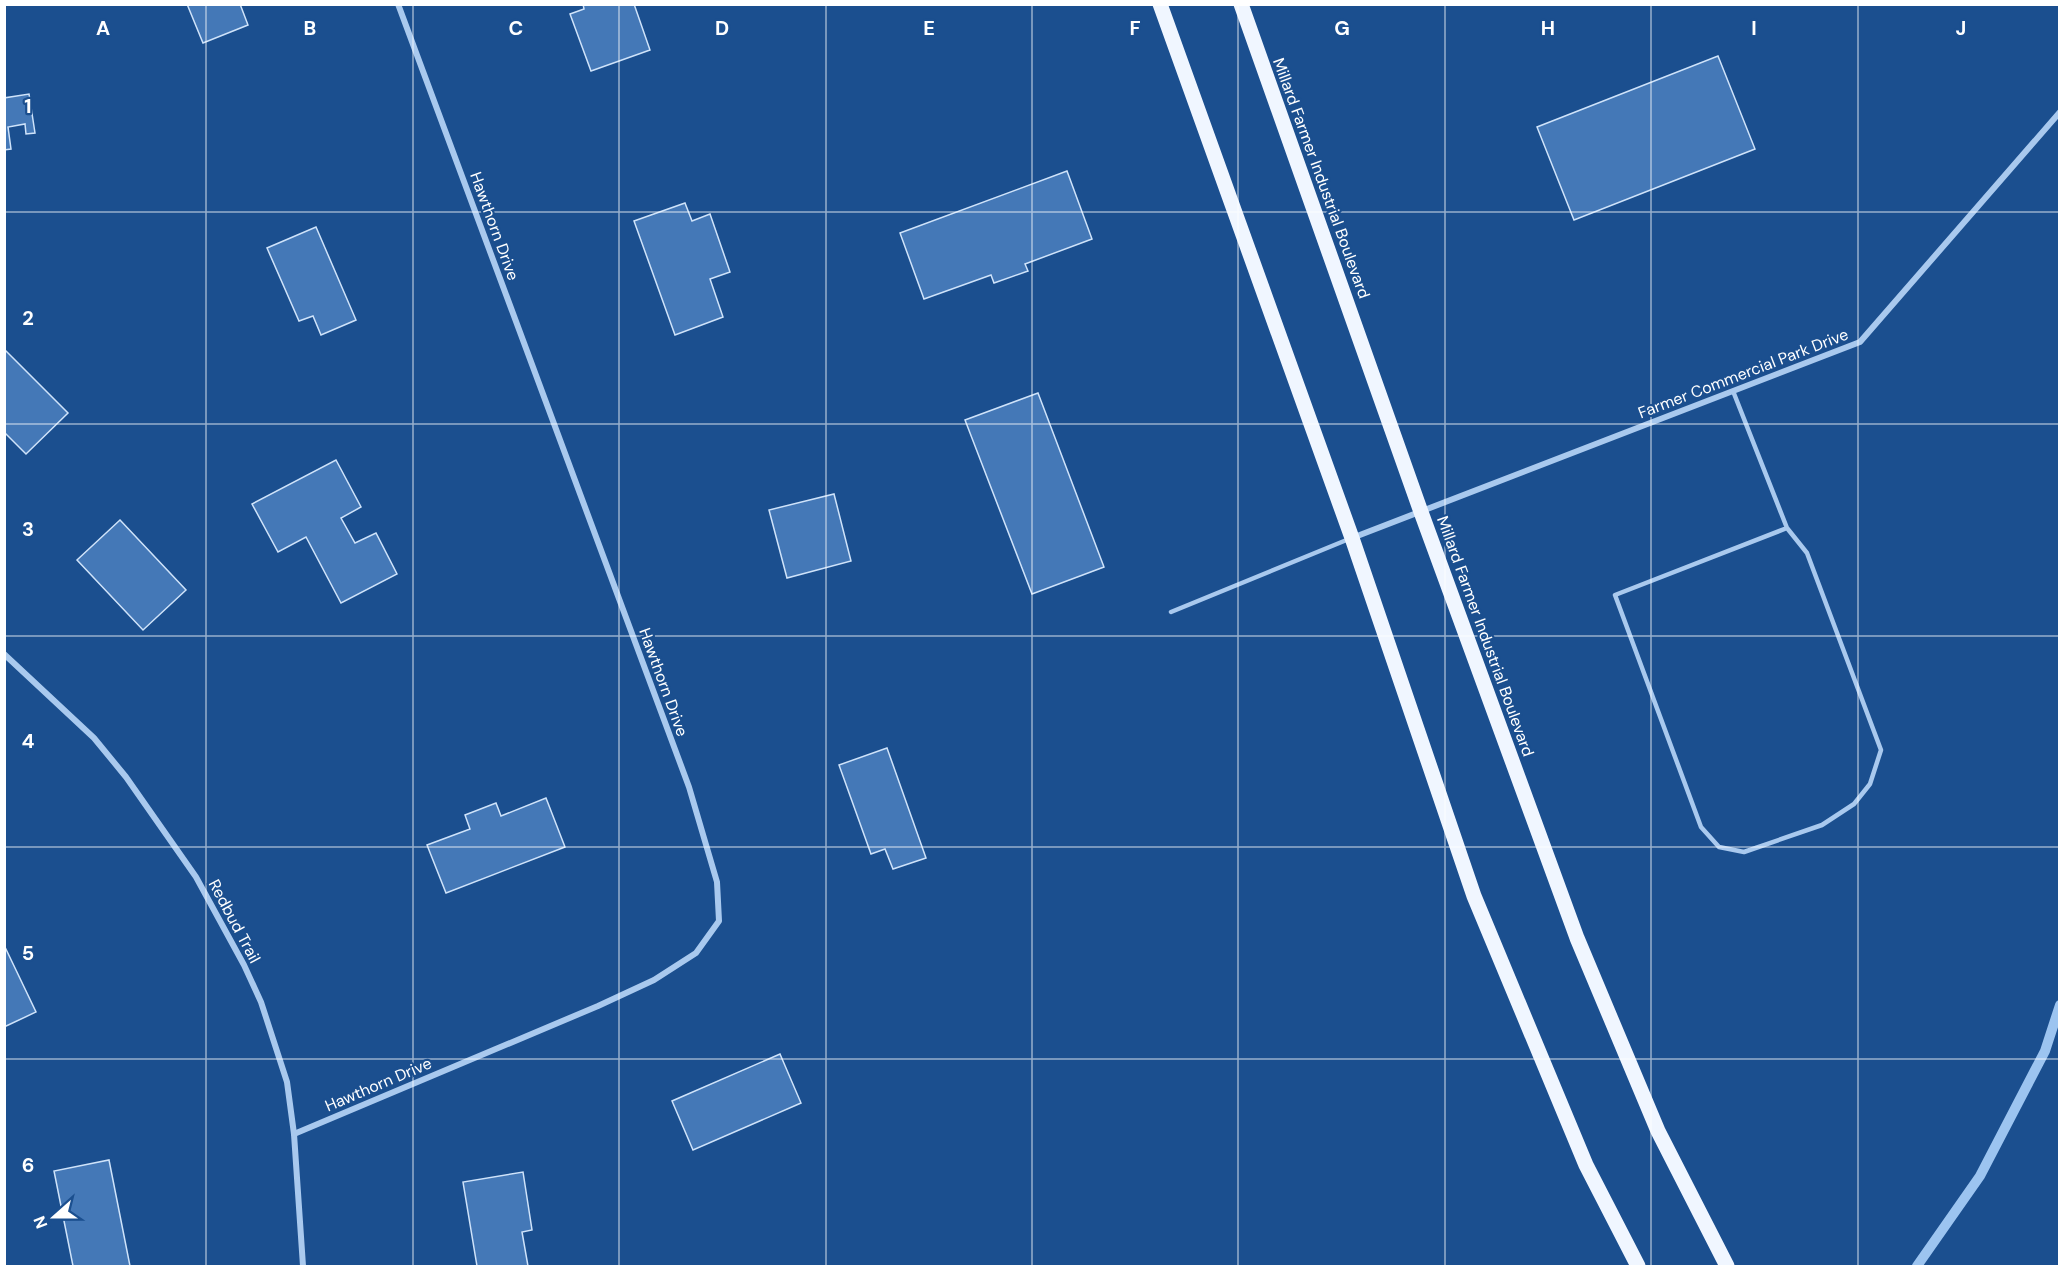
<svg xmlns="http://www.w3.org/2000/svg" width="2064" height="1271" font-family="'DM Sans',sans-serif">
	<rect width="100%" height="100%" fill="#1b4f8f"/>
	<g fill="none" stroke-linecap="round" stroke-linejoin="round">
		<path stroke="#9cc4f0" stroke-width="10" d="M1917,1266L1980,1176L2045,1051L2060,1005"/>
	</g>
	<g fill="#4478b7" stroke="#cfe3fa" stroke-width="1.5">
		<path d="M187,4H240L248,25L203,43Z"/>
		<path d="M583,4H634L650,50L591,71L570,14L584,9Z"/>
		<path d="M1718,56L1755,149L1574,220L1537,127Z"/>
		<path d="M29,94L35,133L26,134L25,124L8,127L11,149L4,150V98Z"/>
		<path d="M1067,171L1092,239L1025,264L1028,271L994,283L991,275L924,299L900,233Z"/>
		<path d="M685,203L692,221L710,214L730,272L710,279L723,317L675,335L634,221Z"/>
		<path d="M316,227L356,320L321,335L313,316L299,321L267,248Z"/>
		<path d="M4,349L68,413L26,454L4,432Z"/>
		<path d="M1038,393L1104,567L1032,594L965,420Z"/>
		<path d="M336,460L361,507L341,518L355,543L376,533L397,574L341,603L306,537L278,552L252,504Z"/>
		<path d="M834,494L851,561L787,578L769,510Z"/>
		<path d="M120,520L186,590L143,630L77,560Z"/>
		<path d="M887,748L926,858L893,869L885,849L871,854L839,765Z"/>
		<path d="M546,798L565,847L446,893L427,845L470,829L465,815L496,803L501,816Z"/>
		<path d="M4,945L36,1012L4,1027Z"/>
		<path d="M780,1054L801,1103L693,1150L672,1101Z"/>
		<path d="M109,1160L130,1266H73L54,1171Z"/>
		<path d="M523,1172L532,1230L522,1232L528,1266H477L463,1182Z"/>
	</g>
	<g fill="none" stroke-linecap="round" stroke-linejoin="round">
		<g stroke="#a9c9ee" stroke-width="4.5">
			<path d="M1733,391L1787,528L1615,595L1701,827L1719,847L1744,852L1822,825L1854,804L1870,784L1881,750L1807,553L1787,528"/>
			<path d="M1171,612L1349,539"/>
		</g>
		<g stroke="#a9c9ee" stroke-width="6">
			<path d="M1352,538L1860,342L2060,112"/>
			<path d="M4,654L94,738L126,777L196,877L244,965L261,1002L287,1082L294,1134L303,1266"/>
			<path d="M294,1134L598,1006L654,980L696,953L719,921L717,882L689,787L398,4"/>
		</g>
		<g stroke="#f0f6ff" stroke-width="15">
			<path d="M1160,4L1352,538L1474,896L1586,1165L1638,1266"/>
			<path d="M1241,4L1421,512L1577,938L1658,1131L1727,1266"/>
		</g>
	</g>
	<path fill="none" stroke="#fff" stroke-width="1.5" stroke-opacity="0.55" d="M206,4V1266M413,4V1266M619,4V1266M826,4V1266M1032,4V1266M1238,4V1266M1445,4V1266M1651,4V1266M1858,4V1266M4,212H2060M4,424H2060M4,636H2060M4,847H2060M4,1059H2060"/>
	<g text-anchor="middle" stroke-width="4.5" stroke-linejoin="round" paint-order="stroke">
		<g font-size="16" fill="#fff" stroke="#1b4f8f">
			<text transform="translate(1322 178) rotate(70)" y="6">Millard Farmer Industrial Boulevard</text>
			<text transform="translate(495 226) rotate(70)" y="6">Hawthorn Drive</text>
			<text transform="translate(1743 373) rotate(-21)" y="6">Farmer Commercial Park Drive</text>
			<text transform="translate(1486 636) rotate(70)" y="6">Millard Farmer Industrial Boulevard</text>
			<text transform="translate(664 682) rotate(70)" y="6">Hawthorn Drive</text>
			<text transform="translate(235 921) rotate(62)" y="6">Redbud Trail</text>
			<text transform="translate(378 1084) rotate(-23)" y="6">Hawthorn Drive</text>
		</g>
	</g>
	<g font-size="20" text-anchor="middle" font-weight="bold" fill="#fff" stroke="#1b4f8f" stroke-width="4.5" stroke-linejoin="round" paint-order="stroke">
		<text x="103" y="35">A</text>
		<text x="310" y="35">B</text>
		<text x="516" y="35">C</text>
		<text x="722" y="35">D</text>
		<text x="929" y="35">E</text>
		<text x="1135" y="35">F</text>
		<text x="1342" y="35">G</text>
		<text x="1548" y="35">H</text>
		<text x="1754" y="35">I</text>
		<text x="1961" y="35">J</text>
		<text x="28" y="113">1</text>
		<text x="28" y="325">2</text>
		<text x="28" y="536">3</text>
		<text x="28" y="748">4</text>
		<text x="28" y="960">5</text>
		<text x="28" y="1172">6</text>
	</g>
	<rect width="2064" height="1271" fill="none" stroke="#ffffff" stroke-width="12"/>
	<g transform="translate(54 1217) rotate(249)" stroke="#1b4f8f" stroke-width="4.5" paint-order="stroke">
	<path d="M0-4.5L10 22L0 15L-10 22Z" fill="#ffffff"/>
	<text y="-9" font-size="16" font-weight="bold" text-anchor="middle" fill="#ffffff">N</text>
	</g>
</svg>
